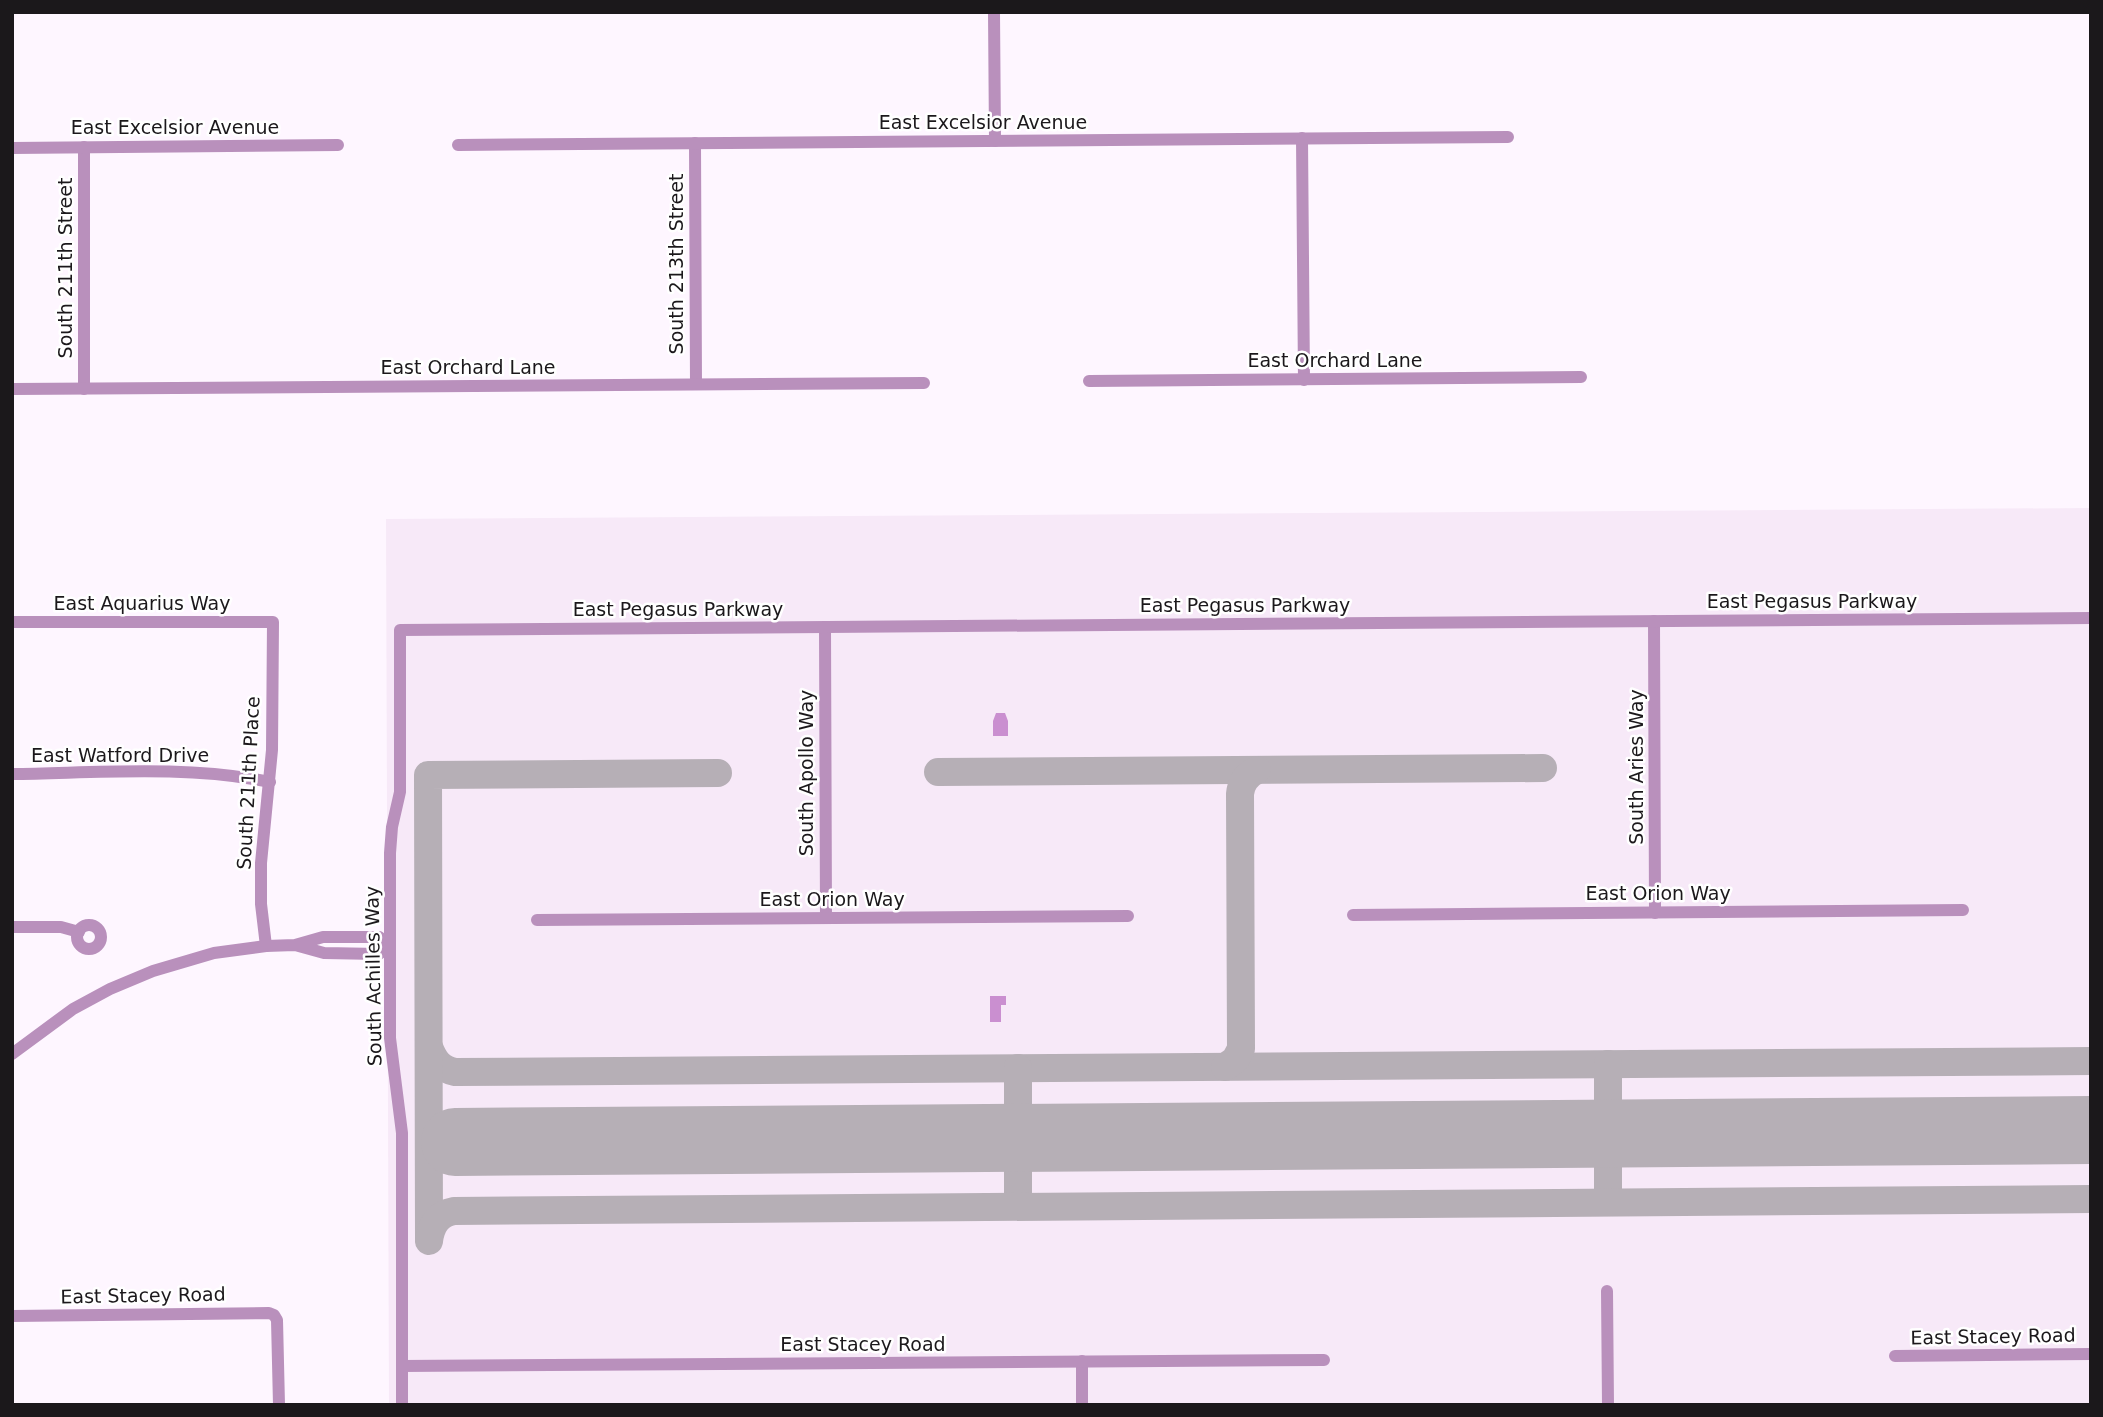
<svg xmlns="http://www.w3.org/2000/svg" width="2103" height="1417" font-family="'DejaVu Sans',sans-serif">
	<rect width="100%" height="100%" fill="#fef6ff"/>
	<path fill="#f7e9f8" d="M2091,508V1405H389L386,519Z"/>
	<g fill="#ca8fd0">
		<path d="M996,713H1005L1008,721V736H993V721Z"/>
		<path d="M990,996H1006V1005H1001V1022H990Z"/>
	</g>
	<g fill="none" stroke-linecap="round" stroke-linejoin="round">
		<g stroke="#b6afb6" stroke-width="28">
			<path d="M938,772L1543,768"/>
			<path d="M429,1047C434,1060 440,1069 455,1072L2091,1061"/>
			<path d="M1225,1067L1235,1060L1241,1049L1240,794C1241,783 1247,775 1257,770"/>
			<path d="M1018,1068V1206"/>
			<path d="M1608,1202V1064"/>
			<path d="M429,1239L428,775L718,773"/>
			<path d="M429,1241C431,1225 438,1214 454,1211L2091,1199"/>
		</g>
		<path stroke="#b6afb6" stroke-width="68" d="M455,1142L2091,1130"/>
		<g stroke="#b990bc" stroke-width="12">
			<path d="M994,12L995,141"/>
			<path d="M1302,138L1304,380"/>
			<path d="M695,143L696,384"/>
			<path d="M458,145L1508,137"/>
			<path d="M84,147V389"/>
			<path d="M12,148L338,145"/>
			<path d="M1089,381L1581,377"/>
			<path d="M12,389L924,383"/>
			<path d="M1654,621L1655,913"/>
			<path d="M12,622H273L272,750L261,863V904L266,946"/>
			<path d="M825,627L826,918"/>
			<path d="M12,774C97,773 185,765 270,782"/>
			<path d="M1353,915L1963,910"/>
			<path d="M537,920L1128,916"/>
			<circle cx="89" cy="937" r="12"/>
			<path d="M12,927H61L79,932"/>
			<path d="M12,1054L73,1009L110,989L153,971L214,953L266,946L295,945L323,937H379L390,946L379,954L324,953L295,945"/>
			<path d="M1607,1291L1608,1405"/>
			<path d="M12,1316L269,1313L274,1315L277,1320L279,1405"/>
			<path d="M1895,1356L2091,1354"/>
			<path d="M1082,1361V1405"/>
			<path d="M402,1366L1324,1360"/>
			<path d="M402,1405V1133L390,1038V853L392,827L400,792V630L2091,618"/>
		</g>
	</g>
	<g text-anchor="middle" stroke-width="5" stroke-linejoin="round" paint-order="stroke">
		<g font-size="19" fill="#1b181b" stroke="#fff">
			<text x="983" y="129">East Excelsior Avenue</text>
			<text x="175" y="134">East Excelsior Avenue</text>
			<text transform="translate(676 264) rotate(-90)" y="7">South 213th Street</text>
			<text transform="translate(65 268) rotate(-90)" y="7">South 211th Street</text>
			<text x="1335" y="367">East Orchard Lane</text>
			<text x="468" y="374">East Orchard Lane</text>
			<text x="1812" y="608">East Pegasus Parkway</text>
			<text x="142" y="610">East Aquarius Way</text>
			<text x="1245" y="612">East Pegasus Parkway</text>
			<text x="678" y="616">East Pegasus Parkway</text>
			<text x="120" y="762">East Watford Drive</text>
			<text transform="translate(1636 767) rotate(-90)" y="7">South Aries Way</text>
			<text transform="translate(806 773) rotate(-90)" y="7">South Apollo Way</text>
			<text transform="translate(248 783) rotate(-87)" y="7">South 211th Place</text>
			<text x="1658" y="900">East Orion Way</text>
			<text x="832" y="906">East Orion Way</text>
			<text transform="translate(373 976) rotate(-91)" y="7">South Achilles Way</text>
			<text transform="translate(143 1295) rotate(-1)" y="7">East Stacey Road</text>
			<text transform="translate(1993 1336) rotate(-1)" y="7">East Stacey Road</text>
			<text x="863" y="1351">East Stacey Road</text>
		</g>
	</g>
	<rect width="2103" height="1417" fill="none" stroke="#1b181b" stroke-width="28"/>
</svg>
